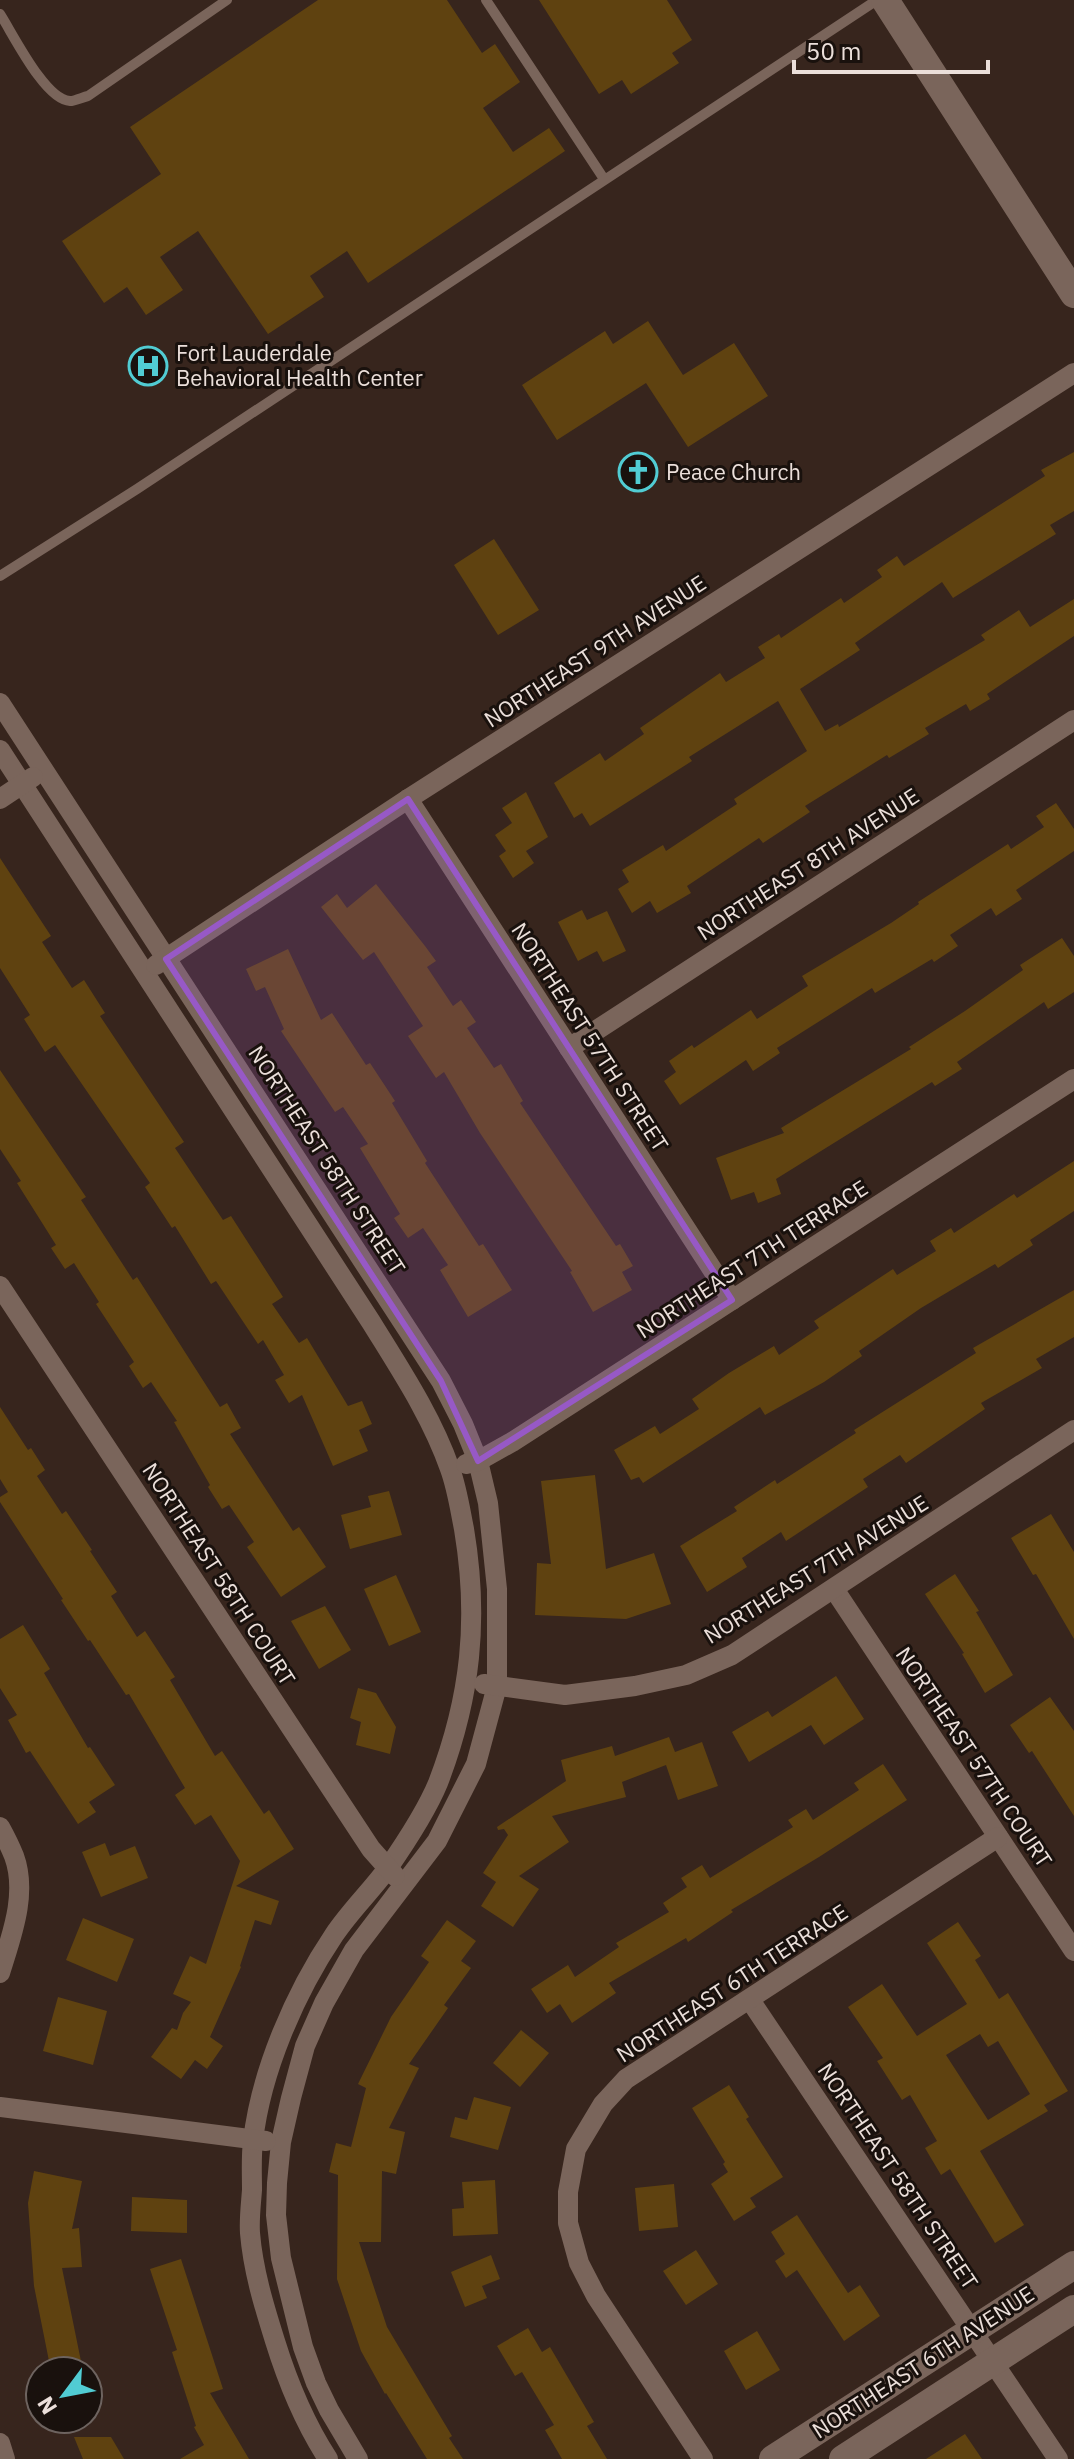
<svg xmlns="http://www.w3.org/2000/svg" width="1074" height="2459" font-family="'IBM Plex Sans',sans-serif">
	<rect width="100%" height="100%" fill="#37251d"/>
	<g fill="#5f4210" fill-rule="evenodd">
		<path d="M318,0H447L482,53L495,44L520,82L483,108L513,152L549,128L565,151L368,283L347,251L310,276L324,297L268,334L198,231L160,257L183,290L146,315L127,287L104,303L62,241L161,174L130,127Z"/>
		<path d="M539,0H667L692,40L672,53L679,63L631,94L622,80L599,94Z"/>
		<path d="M648,321L683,375L734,343L768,396L688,447L646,383L557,440L522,385L605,331L613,344Z"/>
		<path d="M1074,452V511L1050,525L1056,534L953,598L942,582L855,643L860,650L800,689L825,731L838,724L839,727L985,640L981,635L1019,610L1030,627L1074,599V636L987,694L990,699L970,711L966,704L925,728L929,734L889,758L887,755L805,806L810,812L763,843L759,838L687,886L691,893L657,913L650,901L632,913L618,889L629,882L622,870L663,845L666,851L737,804L734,799L807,751L778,701L689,757L692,761L590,826L582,813L574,818L554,783L600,753L605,761L644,734L640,728L720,673L726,682L765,658L758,647L779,634L781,638L841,598L844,603L882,577L877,570L897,556L904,566L1045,476L1041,470Z"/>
		<path d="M494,539L539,610L498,635L454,565Z"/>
		<path d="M526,792L548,837L526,851L534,863L513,878L499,856L506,851L495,835L512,823L502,808Z"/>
		<path d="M1056,803L1074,829V851L1016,890L1022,899L996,916L991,908L950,935L958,946L934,962L932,959L875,993L872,988L777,1048L780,1053L753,1071L746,1060L680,1105L664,1081L676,1072L669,1061L692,1045L694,1048L751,1010L757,1019L808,986L802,976L891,923L919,904L918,902L1008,844L1011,849L1044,827L1036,816Z"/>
		<path d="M0,858L51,936L42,942L72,988L84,980L105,1013L100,1016L184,1142L175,1148L223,1220L231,1216L283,1297L272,1304L299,1343L307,1338L348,1406L362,1401L372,1424L359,1430L368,1451L333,1466L302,1395L289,1403L275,1380L284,1375L263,1340L258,1344L216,1281L211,1284L175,1226L172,1228L145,1187L150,1183L55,1045L45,1052L24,1019L30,1015L0,968Z"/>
		<path d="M376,884L425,946L436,961L427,967L453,1006L461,1000L476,1022L467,1028L494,1068L501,1064L523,1101L520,1103L616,1246L620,1244L633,1266L622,1272L632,1290L593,1312L570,1272L572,1271L480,1133L444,1072L436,1078L408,1036L423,1026L374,952L363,960L321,907L337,894L347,908Z"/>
		<path d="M582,910L587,920L607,911L626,951L603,962L597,951L578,961L558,922Z"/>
		<path d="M1062,938L1074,956V992L1048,1009L1044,1002L957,1062L962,1069L935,1086L932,1082L776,1179L781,1194L758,1203L754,1192L731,1200L716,1158L784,1133L781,1128L911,1049L909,1047L965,1011L1023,970L1020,965Z"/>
		<path d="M288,949L321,1020L332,1013L366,1065L370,1063L395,1101L392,1103L427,1161L425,1163L479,1246L483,1244L512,1290L468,1317L440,1270L448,1265L423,1228L408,1238L394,1218L400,1214L360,1148L368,1144L343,1107L335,1112L281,1031L284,1029L265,987L256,991L246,969Z"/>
		<path d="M0,1070L86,1197L81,1200L133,1280L137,1277L220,1407L227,1403L241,1428L230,1434L293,1531L299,1527L326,1567L281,1597L247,1547L254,1542L229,1505L222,1509L208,1487L210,1485L174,1422L177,1421L151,1382L143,1388L129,1366L134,1362L96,1304L99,1302L74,1263L65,1269L51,1248L56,1245L17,1183L21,1181L0,1149Z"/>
		<path d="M1074,1161V1211L1030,1240L1033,1245L998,1268L995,1264L921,1308L859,1351L862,1356L824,1382L765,1415L760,1407L643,1483L639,1477L631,1480L614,1450L655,1426L660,1434L699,1409L692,1399L729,1373L774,1346L779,1355L819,1328L814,1321L893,1269L897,1275L936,1251L930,1241L951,1228L954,1233L1014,1194L1017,1198Z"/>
		<path d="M1074,1290V1337L1036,1359L1042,1368L981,1403L985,1409L906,1463L900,1455L863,1479L868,1487L786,1541L781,1532L742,1558L747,1567L707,1592L680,1546L737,1511L734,1507L775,1480L777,1484L856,1433L854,1430L976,1353L973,1348Z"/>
		<path d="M0,1407L28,1450L31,1448L45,1470L37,1476L62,1514L66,1511L92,1550L90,1551L117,1592L111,1596L137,1637L145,1631L175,1677L170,1680L215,1756L222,1751L264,1814L269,1810L294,1849L236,1886L279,1901L271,1925L255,1920L240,1966L241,1967L210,2037L223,2046L207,2069L195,2060L181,2079L151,2057L172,2028L177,2030L183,2013L191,2002L173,1994L190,1956L206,1964L240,1861L211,1815L195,1825L175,1795L185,1788L129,1694L126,1695L90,1640L88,1641L61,1600L63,1599L0,1502V1497L8,1492L0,1479Z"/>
		<path d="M595,1475L606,1569L654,1553L671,1604L626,1619L535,1615L537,1563L551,1564L541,1481Z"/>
		<path d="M389,1491L402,1535L350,1549L341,1515L371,1507L368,1496Z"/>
		<path d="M1051,1514L1074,1552V1639L1036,1574L1033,1575L1011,1538Z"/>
		<path d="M955,1574L979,1611L976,1612L1013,1675L985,1693L962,1654L964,1653L925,1594Z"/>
		<path d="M396,1575L421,1632L389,1646L364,1589Z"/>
		<path d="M325,1606L351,1650L319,1669L291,1621Z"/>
		<path d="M23,1625L50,1669L44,1673L88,1748L90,1747L115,1785L89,1802L96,1812L78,1824L30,1751L26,1753L8,1720L17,1715L0,1688V1639Z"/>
		<path d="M836,1676L864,1719L824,1745L811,1725L749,1762L732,1732L768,1711L772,1717Z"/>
		<path d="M358,1688L376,1693L396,1727L390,1754L356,1745L361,1722L350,1718Z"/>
		<path d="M1050,1697L1074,1731V1816L1032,1751L1029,1753L1010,1725Z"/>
		<path d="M669,1737L675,1752L702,1742L718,1786L678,1800L666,1765L622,1782L626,1797L552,1816L569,1842L519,1876L539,1889L513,1927L481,1906L496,1882L483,1873L508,1835L504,1829L498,1830L497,1827L566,1781L561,1760L612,1746L615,1756Z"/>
		<path d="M883,1764L907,1800L819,1857L731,1910L733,1912L688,1942L686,1938L609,1983L616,1993L572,2023L560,2004L547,2013L531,1989L568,1965L575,1977L619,1947L616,1943L669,1912L663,1903L687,1887L681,1878L702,1865L710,1878L793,1827L788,1820L806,1809L813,1820L859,1790L854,1783Z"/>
		<path d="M105,1843L110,1856L135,1846L148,1878L101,1897L82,1852Z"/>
		<path d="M83,1918L134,1939L117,1982L66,1960Z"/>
		<path d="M447,1920L476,1941L461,1961L471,1968L444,2005L448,2008L409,2064L419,2068L389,2128L405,2132L396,2174L382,2171L381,2242H359L387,2327L452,2436L449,2438L463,2459H427L386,2393L385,2394L361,2351L337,2279L338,2175L329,2172L336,2143L351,2147L366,2088L358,2084L391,2017L429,1962L421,1956Z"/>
		<path d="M958,1922L981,1956L975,1960L999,1999L1008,1993L1068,2091L1044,2105L1048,2111L980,2151L1024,2225L995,2243L950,2169L941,2175L925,2148L937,2141L910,2095L902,2100L877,2061L883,2058L848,2007L882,1984L917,2036L967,2004L927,1943ZM980,2034L988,2047L998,2041L1030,2094L988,2120L946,2055Z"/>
		<path d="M58,1997L107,2011L93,2065L43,2051Z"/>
		<path d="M521,2030L549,2053L520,2087L493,2063Z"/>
		<path d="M729,2085L749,2117L746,2119L783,2177L750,2198L756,2207L734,2221L711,2184L728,2172L723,2164L725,2162L692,2108Z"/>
		<path d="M474,2097L511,2107L498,2150L450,2137L455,2117L467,2120Z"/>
		<path d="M34,2171L82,2181L72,2229L79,2228L82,2267L62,2268L83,2371H51L34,2286L28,2203Z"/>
		<path d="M495,2180L498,2234L453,2236L452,2209L464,2208L462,2182Z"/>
		<path d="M674,2184L678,2227L639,2231L635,2188Z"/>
		<path d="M132,2197L187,2200V2233L131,2231Z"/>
		<path d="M797,2215L848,2293L860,2285L880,2316L844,2341L797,2270L786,2278L775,2261L785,2254L771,2232Z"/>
		<path d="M696,2250L718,2284L686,2305L663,2271Z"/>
		<path d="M491,2255L500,2279L482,2286L487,2298L465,2307L451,2272Z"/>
		<path d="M181,2259L223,2389L210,2393L249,2459H180L204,2445L194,2427L196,2426L172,2352L177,2350L150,2269Z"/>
		<path d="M528,2328L542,2352L550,2347L594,2422L587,2426L607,2459H562L545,2430L554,2425L522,2372L515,2376L497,2346Z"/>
		<path d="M757,2331L780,2370L746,2390L724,2351Z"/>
		<path d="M965,2434L982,2459H926Z"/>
		<path d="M74,2437H111L124,2459H83Z"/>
	</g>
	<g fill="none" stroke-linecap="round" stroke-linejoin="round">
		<g stroke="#7a655b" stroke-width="10">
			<path d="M486,0L604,179"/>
			<path d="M0,14C13,34 45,100 70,101C75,101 83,97 88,96L227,0"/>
			<path d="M0,576L137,489L877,0"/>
		</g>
		<g stroke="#7a655b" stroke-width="20">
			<path d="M0,703L441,1381L463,1424L478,1461L488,1503L497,1589V1686L476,1764L437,1841L354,1950L324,2003L305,2046L291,2098L281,2142L277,2183L276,2215L281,2258L303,2347L316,2383L329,2410L358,2459"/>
			<path d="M0,750L371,1322C400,1369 432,1417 450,1469C457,1488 460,1509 464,1529C479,1619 471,1697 438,1783C426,1812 406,1842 388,1868C371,1891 350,1911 334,1935C295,1993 261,2071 253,2141C251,2157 252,2174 252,2190C251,2204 249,2219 250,2233C253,2270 264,2306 275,2341C288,2383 304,2422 328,2459"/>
			<path d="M0,799L33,777"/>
			<path d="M408,799L732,1300"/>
			<path d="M156,965L408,799L1074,373"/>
			<path d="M569,1048L1074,720"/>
			<path d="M0,1286L371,1849L395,1876"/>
			<path d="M466,1464L478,1461L512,1442L1074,1079"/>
			<path d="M834,1589L1074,1951"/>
			<path d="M484,1684L565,1695L635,1686L686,1675L732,1655L1074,1430"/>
			<path d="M0,1827C5,1836 10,1846 14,1856C28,1894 11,1937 0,1973"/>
			<path d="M750,2000L1058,2459"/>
			<path d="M0,2107L266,2141"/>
			<path d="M0,2443L5,2459"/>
			<path d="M703,2459L596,2296L579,2263L568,2223V2192L576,2149L603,2104L626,2079L998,1837"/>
		</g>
		<g stroke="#7a655b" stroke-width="28">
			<path d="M885,0L1074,294"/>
			<path d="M773,2459L1074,2265"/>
			<path d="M843,2459L1074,2309"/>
		</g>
	</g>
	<path fill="#9759c6" fill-opacity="0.2" stroke="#9759c6" stroke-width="6" stroke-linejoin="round" d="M408,799L732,1300L478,1461L441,1381L166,959Z"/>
	<defs>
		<symbol id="hospital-ring" viewBox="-11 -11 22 22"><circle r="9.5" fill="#19110d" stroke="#51ccd3" stroke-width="1.5"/><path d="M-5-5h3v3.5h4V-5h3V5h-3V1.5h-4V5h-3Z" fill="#51ccd3"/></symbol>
		<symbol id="church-ring" viewBox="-11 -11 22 22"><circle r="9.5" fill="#19110d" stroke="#51ccd3" stroke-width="1.5"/><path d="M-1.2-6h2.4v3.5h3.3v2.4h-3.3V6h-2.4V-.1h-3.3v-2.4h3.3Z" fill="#51ccd3"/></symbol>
	</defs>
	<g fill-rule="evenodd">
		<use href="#hospital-ring" x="126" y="344" width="44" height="44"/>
		<use href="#church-ring" x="616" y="450" width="44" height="44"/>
	</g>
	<g text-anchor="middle" stroke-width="6" stroke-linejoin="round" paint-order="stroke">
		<g font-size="22" fill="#ebdfda" stroke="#19110d" text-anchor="start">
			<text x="176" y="361">Fort Lauderdale<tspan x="176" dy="25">Behavioral Health Center</tspan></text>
			<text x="666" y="480">Peace Church</text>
		</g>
		<g font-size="22" fill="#ebdfda" stroke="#19110d">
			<text transform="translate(595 651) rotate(-33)" y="8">NORTHEAST 9TH AVENUE</text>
			<text transform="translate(808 864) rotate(-33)" y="8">NORTHEAST 8TH AVENUE</text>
			<text transform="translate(590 1037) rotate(57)" y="8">NORTHEAST 57TH STREET</text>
			<text transform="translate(327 1160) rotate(57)" y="8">NORTHEAST 58TH STREET</text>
			<text transform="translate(752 1259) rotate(-33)" y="8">NORTHEAST 7TH TERRACE</text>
			<text transform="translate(816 1569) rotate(-32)" y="8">NORTHEAST 7TH AVENUE</text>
			<text transform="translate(219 1574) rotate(57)" y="8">NORTHEAST 58TH COURT</text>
			<text transform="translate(974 1757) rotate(56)" y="8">NORTHEAST 57TH COURT</text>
			<text transform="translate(732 1983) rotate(-33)" y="8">NORTHEAST 6TH TERRACE</text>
			<text transform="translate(898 2176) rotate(56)" y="8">NORTHEAST 58TH STREET</text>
			<text transform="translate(923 2362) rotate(-33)" y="8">NORTHEAST 6TH AVENUE</text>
		</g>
	</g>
	<g transform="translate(64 2395) rotate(238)"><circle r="38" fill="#19110d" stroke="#6d635f" stroke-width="2"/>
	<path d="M0-6L14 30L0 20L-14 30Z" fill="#51ccd3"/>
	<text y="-12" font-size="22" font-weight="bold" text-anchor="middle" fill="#ebdfda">N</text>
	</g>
	<path d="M794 60v12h194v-12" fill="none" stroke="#ebdfda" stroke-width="4"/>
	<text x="806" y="60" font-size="24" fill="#ebdfda" stroke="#19110d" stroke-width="6" paint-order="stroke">50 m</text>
</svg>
